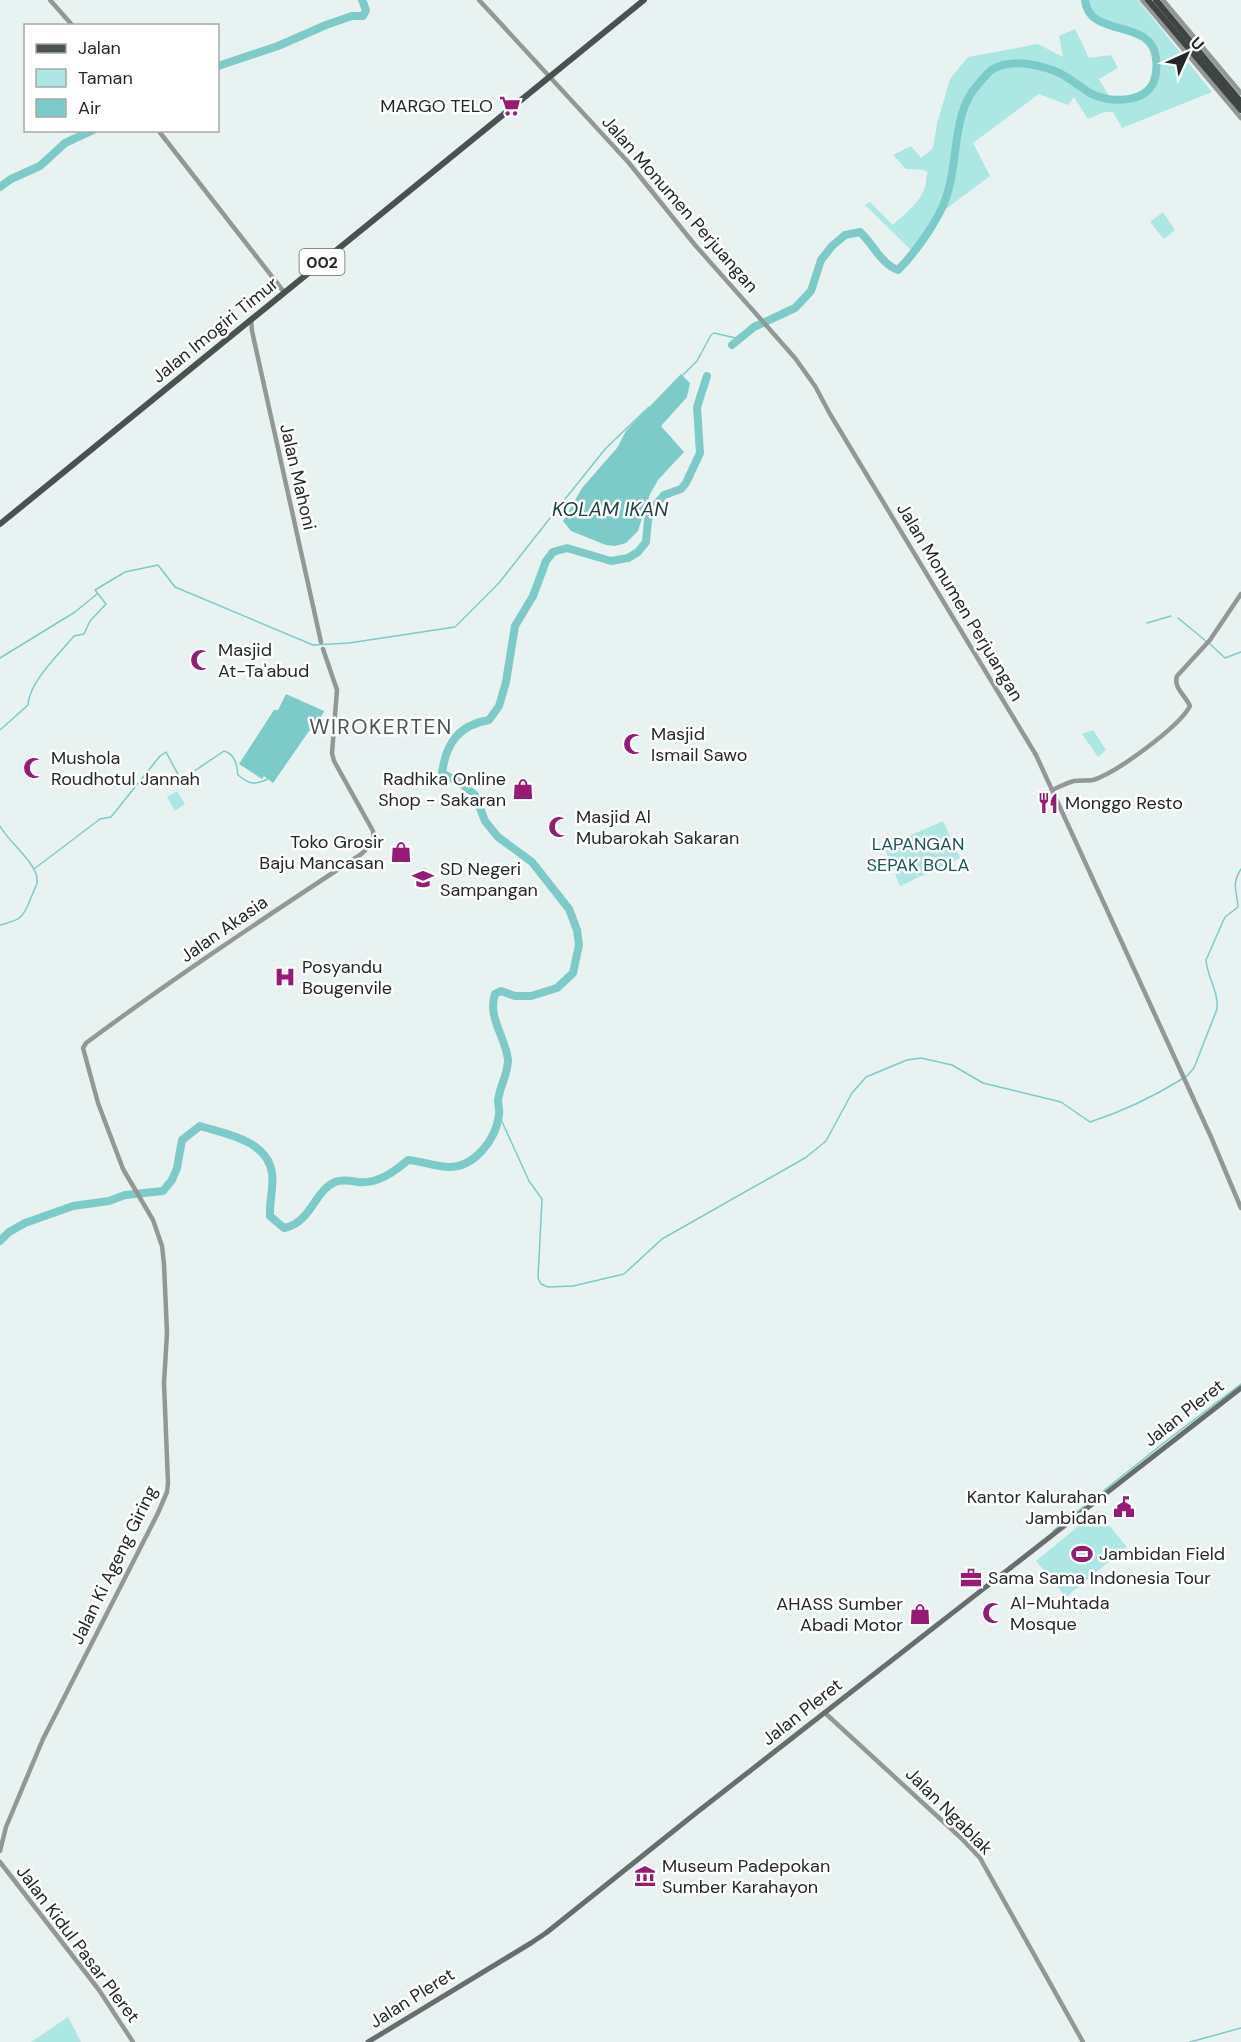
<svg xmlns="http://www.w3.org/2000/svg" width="1241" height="2042" font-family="'DM Sans',sans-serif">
	<rect width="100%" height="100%" fill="#e7f2f1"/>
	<g fill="#ace7e4">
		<path d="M1082,0H1138L1212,92L1122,128L1113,112H1104L1088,119L1074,97L1068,105L1039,94L973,143L990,176L935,217L913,252L865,205L870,202L893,225C903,215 921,202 925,187C927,182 925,178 928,173L924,170L906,169L893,155L911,146L921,158L933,148L937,124L950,79L968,57L1038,44L1063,57L1059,36L1075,29L1089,58L1111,55L1118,68L1099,79L1110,98L1143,94C1163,70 1156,66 1147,38C1123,26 1098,26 1082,0Z"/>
		<path d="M1163,212L1175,230L1164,239L1150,222Z"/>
		<path d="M1093,730L1106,750L1098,757L1082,734Z"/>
		<path d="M177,791L185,804L175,811L167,797Z"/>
		<path d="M943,821L960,858L900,886L884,847Z"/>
		<path d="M425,867L432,876L423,883L416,874Z"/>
		<path d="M1097,1511L1127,1547L1066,1597L1036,1561Z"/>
		<path d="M68,2017L81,2042H31Z"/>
	</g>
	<g fill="#7ccbc8">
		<path d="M681,374L690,383L687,397L661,426L684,452L658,480L650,494L638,531L626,543L615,546L606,545L571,531L563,521L582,488L617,448L626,431Z"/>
		<path d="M286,694L324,711L315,729L309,731L273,783L264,776L262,779L239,764L274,710H278Z"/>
	</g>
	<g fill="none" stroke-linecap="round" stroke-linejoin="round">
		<g stroke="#7ccbc8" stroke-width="1.5">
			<path d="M683,375L697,361L711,335L714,333L740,339"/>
			<path d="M561,504L606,448L649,407"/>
			<path d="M1178,618L1206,641"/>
			<path d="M1147,623L1171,616"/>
			<path d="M1210,644L1225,658L1241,652"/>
			<path d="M0,658L75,612L97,594"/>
			<path d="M0,730L28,705C29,682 59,654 74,636L84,634L90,621L106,604L95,590L125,572L158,565L175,587L313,645L349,643L455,627L499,583L554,513"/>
			<path d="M0,826C8,842 40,865 37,883C35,889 32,895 30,900C23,919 19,920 0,925"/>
			<path d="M34,869L100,819L111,817L160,756L166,752L181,780L224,751C235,754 237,765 238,775C250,785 254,785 268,779"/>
			<path d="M1186,1077L1194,1068L1217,1009C1219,992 1207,977 1206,960L1225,917L1238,907C1237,890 1231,885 1241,869"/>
			<path d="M499,1115L529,1181L542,1199L538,1278L541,1284L548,1287L573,1286L624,1274L662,1239L805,1158L826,1141L852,1093L866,1077L907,1060L921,1058L952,1065L983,1083L1061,1102L1090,1122C1124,1111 1153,1097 1182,1079"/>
			<path d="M1053,1531L1170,1438L1241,1384"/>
			<path d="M1190,2042L1241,2028"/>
		</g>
		<g stroke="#7ccbc8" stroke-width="8">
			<path d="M218,66L278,46L326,25L352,16H363L366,10L362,0"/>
			<path d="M0,187L11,179L40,166L65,143L93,130"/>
			<path d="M732,345L754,327L795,308L811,291L821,260L832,246L845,235L860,232C874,245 881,264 898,270C915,253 938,221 946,198C960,160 950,113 980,82C984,78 988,72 993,69C1011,59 1036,64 1055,71C1068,76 1078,86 1090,93C1109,103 1145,104 1154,81C1157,73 1157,66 1156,58C1151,17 1089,39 1085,0"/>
			<path d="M0,1241L9,1232L25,1223L73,1206L109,1201L125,1195L163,1191L172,1180L177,1168L182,1140L200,1126C226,1134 267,1140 272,1173C274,1187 269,1202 270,1216L284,1228C311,1223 314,1191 335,1182C343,1179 351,1181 358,1182C378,1184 394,1172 408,1160C422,1161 435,1167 449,1167C475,1167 496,1139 499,1115C500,1110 498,1105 498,1101C499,1087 508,1075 508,1060C506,1038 487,1017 495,994L501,991L515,996H531L557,988L573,973L579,945L577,930L569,909L532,862L498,837L485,821L475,795L462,784L442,773C446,743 459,725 489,720L499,706L506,682L515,626L533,596L546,561L553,552L567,548L611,561L628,558L638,552L646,542L648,520L654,507L664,495L681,489L686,483L700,453L697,407L707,376"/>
		</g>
		<g stroke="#939897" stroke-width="4.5">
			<path d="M50,0L73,26"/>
			<path d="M479,0L629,163L695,245L795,358L815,386L830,414L1036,755L1211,1137L1241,1208"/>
			<path d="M1142,0L1241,118"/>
			<path d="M1163,0L1241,93"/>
			<path d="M158,130L284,292"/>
			<path d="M251,319L252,331L321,642"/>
			<path d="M1052,790C1059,787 1066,783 1074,781C1080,780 1087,781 1093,780C1116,773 1179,727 1190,706C1186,696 1173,688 1177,676L1210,640L1241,594"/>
			<path d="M825,1713L961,1838L980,1858L1083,2042"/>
			<path d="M0,1851L6,1827L43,1739L158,1513L167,1492L168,1483L164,1383L167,1333L164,1264L162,1246L153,1220L123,1169L98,1103L83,1048L86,1043C175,977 267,916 360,855C368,848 375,843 373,831L334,761L332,753L337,690L323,649"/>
			<path d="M0,1862L99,1990L133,2042"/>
		</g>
		<path stroke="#686e6e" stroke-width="5" d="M368,2042L531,1943L546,1933L696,1813L1241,1388"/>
		<path stroke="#4a5151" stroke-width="6" d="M0,524L644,0"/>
		<g stroke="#3e4544" stroke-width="6">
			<path d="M1148,0L1241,110"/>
			<path d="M1156,0L1241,102"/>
		</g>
	</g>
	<defs>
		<symbol id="supermarket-bare" viewBox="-9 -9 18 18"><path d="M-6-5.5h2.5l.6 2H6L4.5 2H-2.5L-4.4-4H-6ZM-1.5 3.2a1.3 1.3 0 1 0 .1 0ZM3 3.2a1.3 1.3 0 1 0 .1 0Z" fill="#971b74" stroke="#fff" stroke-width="2.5" paint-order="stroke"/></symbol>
		<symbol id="mosque-bare" viewBox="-9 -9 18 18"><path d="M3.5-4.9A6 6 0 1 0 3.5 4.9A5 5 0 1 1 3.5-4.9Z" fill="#971b74" stroke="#fff" stroke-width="2.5" paint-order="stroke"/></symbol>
		<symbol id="shop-bare" viewBox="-9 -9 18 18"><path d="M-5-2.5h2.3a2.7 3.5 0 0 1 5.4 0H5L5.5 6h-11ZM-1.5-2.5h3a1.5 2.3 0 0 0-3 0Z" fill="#971b74" stroke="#fff" stroke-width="2.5" paint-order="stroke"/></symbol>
		<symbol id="restaurant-bare" viewBox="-9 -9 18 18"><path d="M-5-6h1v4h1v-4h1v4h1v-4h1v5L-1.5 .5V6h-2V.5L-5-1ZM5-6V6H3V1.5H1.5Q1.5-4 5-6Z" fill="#971b74" stroke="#fff" stroke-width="2.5" paint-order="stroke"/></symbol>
		<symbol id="school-bare" viewBox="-9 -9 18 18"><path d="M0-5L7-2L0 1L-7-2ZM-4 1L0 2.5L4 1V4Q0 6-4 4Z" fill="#971b74" stroke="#fff" stroke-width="2.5" paint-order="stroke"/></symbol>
		<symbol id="hospital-bare" viewBox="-9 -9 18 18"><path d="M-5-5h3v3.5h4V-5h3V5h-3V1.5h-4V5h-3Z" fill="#971b74" stroke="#fff" stroke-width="2.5" paint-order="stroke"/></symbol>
		<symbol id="civic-bare" viewBox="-9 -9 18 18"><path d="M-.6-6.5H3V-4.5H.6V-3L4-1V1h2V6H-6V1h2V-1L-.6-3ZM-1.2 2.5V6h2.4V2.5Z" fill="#971b74" stroke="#fff" stroke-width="2.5" paint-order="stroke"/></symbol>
		<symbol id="stadium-bare" viewBox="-9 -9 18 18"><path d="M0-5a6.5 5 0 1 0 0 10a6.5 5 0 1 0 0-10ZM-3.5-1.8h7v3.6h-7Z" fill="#971b74" stroke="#fff" stroke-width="2.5" paint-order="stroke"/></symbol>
		<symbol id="office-bare" viewBox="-9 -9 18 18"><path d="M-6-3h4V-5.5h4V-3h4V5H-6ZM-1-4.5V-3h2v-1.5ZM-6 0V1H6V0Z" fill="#971b74" stroke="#fff" stroke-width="2.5" paint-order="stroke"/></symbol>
		<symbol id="museum-bare" viewBox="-9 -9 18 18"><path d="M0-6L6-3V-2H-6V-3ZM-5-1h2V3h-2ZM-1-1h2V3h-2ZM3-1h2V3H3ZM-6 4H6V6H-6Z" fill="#971b74" stroke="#fff" stroke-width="2.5" paint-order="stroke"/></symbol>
	</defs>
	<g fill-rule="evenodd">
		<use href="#supermarket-bare" x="495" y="91" width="30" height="30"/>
		<use href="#mosque-bare" x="186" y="645" width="30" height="30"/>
		<use href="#mosque-bare" x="619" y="729" width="30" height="30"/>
		<use href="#mosque-bare" x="19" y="753" width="30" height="30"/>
		<use href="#shop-bare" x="508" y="774" width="30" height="30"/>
		<use href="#restaurant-bare" x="1033" y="788" width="30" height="30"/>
		<use href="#mosque-bare" x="544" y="812" width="30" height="30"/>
		<use href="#shop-bare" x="386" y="837" width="30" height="30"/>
		<use href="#school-bare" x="408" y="864" width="30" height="30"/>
		<use href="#hospital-bare" x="270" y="962" width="30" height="30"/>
		<use href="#civic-bare" x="1109" y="1492" width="30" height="30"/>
		<use href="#stadium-bare" x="1067" y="1539" width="30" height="30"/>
		<use href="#office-bare" x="956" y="1563" width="30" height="30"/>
		<use href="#mosque-bare" x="978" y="1598" width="30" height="30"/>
		<use href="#shop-bare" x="905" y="1599" width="30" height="30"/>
		<use href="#museum-bare" x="630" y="1861" width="30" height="30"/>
	</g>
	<g text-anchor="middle" stroke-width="5" stroke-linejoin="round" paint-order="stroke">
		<rect fill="#fff" stroke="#666868" stroke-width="1.5" x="299.5" y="249" width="45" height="26" rx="4.5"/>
		<g font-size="16" font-weight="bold" fill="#242828">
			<text x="322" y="268">002</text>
		</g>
		<g font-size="18" fill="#242828" stroke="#fff" text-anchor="start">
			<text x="493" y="112" text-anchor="end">MARGO TELO</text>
			<text x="218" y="656">Masjid<tspan x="218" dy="21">At-Ta'abud</tspan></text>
			<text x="651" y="740">Masjid<tspan x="651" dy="21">Ismail Sawo</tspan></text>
			<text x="51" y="764">Mushola<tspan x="51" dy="21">Roudhotul Jannah</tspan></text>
			<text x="506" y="785" text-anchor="end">Radhika Online<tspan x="506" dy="21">Shop - Sakaran</tspan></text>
			<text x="1065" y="809">Monggo Resto</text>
			<text x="576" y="823">Masjid Al<tspan x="576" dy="21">Mubarokah Sakaran</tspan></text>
			<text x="384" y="848" text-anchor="end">Toko Grosir<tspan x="384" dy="21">Baju Mancasan</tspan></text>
			<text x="440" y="875">SD Negeri<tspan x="440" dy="21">Sampangan</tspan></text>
			<text x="302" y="973">Posyandu<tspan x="302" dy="21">Bougenvile</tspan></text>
			<text x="1107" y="1503" text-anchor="end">Kantor Kalurahan<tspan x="1107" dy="21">Jambidan</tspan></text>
			<text x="1099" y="1560">Jambidan Field</text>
			<text x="988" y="1584">Sama Sama Indonesia Tour</text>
			<text x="1010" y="1609">Al-Muhtada<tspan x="1010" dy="21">Mosque</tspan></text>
			<text x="903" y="1610" text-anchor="end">AHASS Sumber<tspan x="903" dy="21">Abadi Motor</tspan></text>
			<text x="662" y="1872">Museum Padepokan<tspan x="662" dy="21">Sumber Karahayon</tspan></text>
		</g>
		<g font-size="18" fill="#242828" stroke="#fff">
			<text transform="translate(680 204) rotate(49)" y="6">Jalan Monumen Perjuangan</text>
			<text transform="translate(215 330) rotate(-39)" y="6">Jalan Imogiri Timur</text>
			<text transform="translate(298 477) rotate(77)" y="6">Jalan Mahoni</text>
			<text transform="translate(960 602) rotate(59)" y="6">Jalan Monumen Perjuangan</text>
			<text transform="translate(224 929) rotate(-35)" y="6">Jalan Akasia</text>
			<text transform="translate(1184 1413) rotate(-38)" y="6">Jalan Pleret</text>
			<text transform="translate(114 1565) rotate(-64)" y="6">Jalan Ki Ageng Giring</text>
			<text transform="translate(802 1712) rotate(-38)" y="6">Jalan Pleret</text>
			<text transform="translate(949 1811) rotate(45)" y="6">Jalan Ngablak</text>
			<text transform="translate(78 1944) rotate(53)" y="6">Jalan Kidul Pasar Pleret</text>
			<text transform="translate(412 1998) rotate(-32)" y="6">Jalan Pleret</text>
		</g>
		<g font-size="18" fill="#145857" stroke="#fff">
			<text x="918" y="850">LAPANGAN<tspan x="918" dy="21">SEPAK BOLA</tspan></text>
		</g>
		<g font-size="20" font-style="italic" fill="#1d4342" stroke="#fff">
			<text x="610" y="516">KOLAM IKAN</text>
		</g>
		<g font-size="21" letter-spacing="1.5" fill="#4b5453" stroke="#fff">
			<text x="381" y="734">WIROKERTEN</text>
		</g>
	</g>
	<rect x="24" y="24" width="195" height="108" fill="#ffffff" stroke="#a7a9a9" stroke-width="1.5"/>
	<rect x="36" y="44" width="30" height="9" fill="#4a5151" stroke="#a7a9a9" stroke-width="1.5"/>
	<text x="78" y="54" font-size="18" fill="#242828">Jalan</text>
	<rect x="36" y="69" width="30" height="18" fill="#ace7e4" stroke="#a7a9a9" stroke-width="1.5"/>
	<text x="78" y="84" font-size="18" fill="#242828">Taman</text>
	<rect x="36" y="99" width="30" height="18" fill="#7ccbc8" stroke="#a7a9a9" stroke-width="1.5"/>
	<text x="78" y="114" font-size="18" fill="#242828">Air</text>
	<g transform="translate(1187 54) rotate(45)" stroke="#ffffff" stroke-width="4.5" paint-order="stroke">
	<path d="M0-4.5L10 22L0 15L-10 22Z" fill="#242828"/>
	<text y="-9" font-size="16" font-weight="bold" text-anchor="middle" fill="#242828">U</text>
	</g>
</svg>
